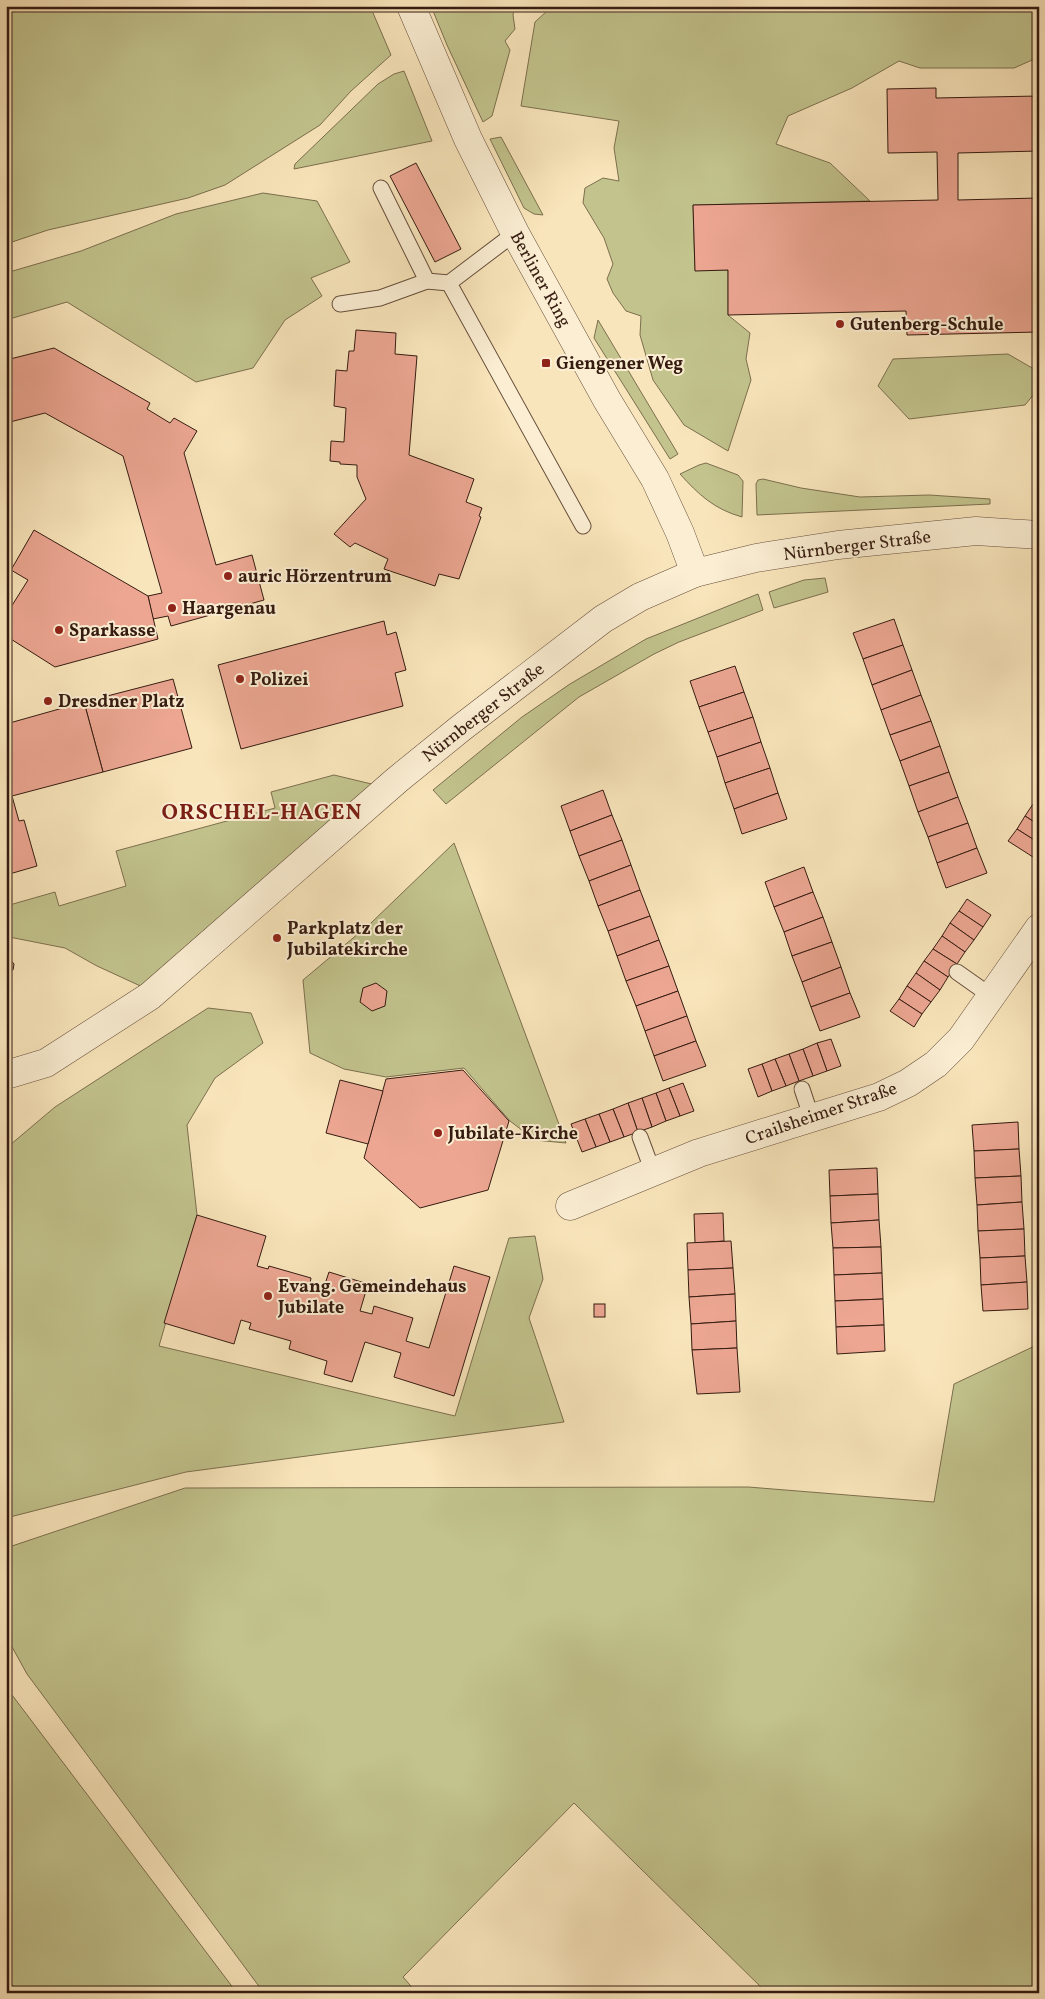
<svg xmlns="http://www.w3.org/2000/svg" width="1045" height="1999" font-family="Vollkorn,serif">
	<rect width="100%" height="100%" fill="#f9e5bb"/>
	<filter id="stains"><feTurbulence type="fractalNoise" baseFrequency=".004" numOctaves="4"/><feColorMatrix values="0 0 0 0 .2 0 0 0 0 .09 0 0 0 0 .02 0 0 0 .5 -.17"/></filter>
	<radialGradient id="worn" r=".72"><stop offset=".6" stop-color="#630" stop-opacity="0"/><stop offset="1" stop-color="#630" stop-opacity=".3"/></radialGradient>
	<g fill="#c2c38d" stroke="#7c6f4e">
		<path d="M6,6H370L391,55L351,91L320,125L225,185L188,198L48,230L6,244Z"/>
		<path d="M431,6H515L513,15L515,29L505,41L510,50L492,116L483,122L447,45Z"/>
		<path d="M562,6H586L592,11L608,6H1039V57L1014,68H920L899,61L852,88L788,116L776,144L830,163L870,201L693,205L695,270H728V315L750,333L746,359L751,380L728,451L684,425L653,380L640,335L641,316L626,311L613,293L607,279L613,264L604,238L583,203L585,188L603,178L619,181L614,148L619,121L521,106L535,22L547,11Z"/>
		<path d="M404,71L432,141L294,169L295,164L378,84L394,74Z"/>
		<path d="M501,137L543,215L534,214L524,208L490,139Z"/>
		<path d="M263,193L317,201L350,262L311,278L322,296L285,320L253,368L196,382L67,302L6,320V273L81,251L176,214Z"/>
		<path d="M598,320L678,454L670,459L594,338Z"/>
		<path d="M1008,354L1039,372V388L1025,405L909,419L878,386L893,359Z"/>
		<path d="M706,463L738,475L743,481L742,517C714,509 699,495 680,474L699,465Z"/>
		<path d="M763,479L801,488L860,497L929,495L990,499V504L757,515L756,484L758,480Z"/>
		<path d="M825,578L828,592L774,608L769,592L804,580Z"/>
		<path d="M758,594L763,610L679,642L654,654L579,697L446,804L433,790L522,717L570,684L646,639Z"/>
		<path d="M334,775L384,787L147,989L97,966L65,948L9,937L6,933V906L55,892L59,906L126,886L116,851L275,808L271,792Z"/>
		<path d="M454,843L566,1143L535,1140L510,1121L464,1068L386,1077L344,1069L310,1053L303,980L371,923Z"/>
		<path d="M208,1008L251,1013L263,1043L215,1078L187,1125L197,1215L159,1346L455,1416L509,1238L535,1236L543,1279L529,1318L564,1422L186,1472L6,1518V1146L10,1145L55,1107Z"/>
		<path d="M1039,1344V1993H767L574,1803L403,1977L417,1993H264L27,1674L6,1636V1548L185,1488L748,1487L934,1502L954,1384Z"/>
		<path d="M6,1687L237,1993H18L6,1976Z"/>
	</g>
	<g fill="#eca692" stroke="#351b10">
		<path d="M936,88V98L1039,96V151L958,153V200L1039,198V332L907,335L906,311L728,315V270L695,271L693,205L938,200L937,152L888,153L887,89Z"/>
		<path d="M416,163L461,249L435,262L390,176Z"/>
		<path d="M356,330L396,333L395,354L417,356L409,455L474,479L466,502L482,508L479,516L481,517L459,579L439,574L435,586L384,569L388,559L355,543L350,547L334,534L366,499L357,477V465L340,464V462L330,461L331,441L344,442L346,408L334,406L336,370L347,371L349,351H354Z"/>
		<path d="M54,348L150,403L147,409L170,423L174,418L197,431L184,453L216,565L252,555L264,600L171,626L168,616L153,619L148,596L162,593L123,456L45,413L6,423V360Z"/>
		<path d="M34,530L148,596L158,639L55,667L6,636V615L28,580L11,570Z"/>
		<path d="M894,619L903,645L863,659L853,633Z"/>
		<path d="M384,621L387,635L396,632L406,670L395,673L403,706L241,749L218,665Z"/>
		<path d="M903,645L912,670L872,685L863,659Z"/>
		<path d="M735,666L744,692L699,707L690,681Z"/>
		<path d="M912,670L921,695L881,710L872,685Z"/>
		<path d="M173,679L192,748L103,772L84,702Z"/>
		<path d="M744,692L753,717L708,732L699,707Z"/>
		<path d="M921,695L931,721L890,735L881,710Z"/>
		<path d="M84,702L103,772L12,796L19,821L24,820L37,866L6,875V724Z"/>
		<path d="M753,717L761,742L717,757L708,732Z"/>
		<path d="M931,721L940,746L900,761L890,735Z"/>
		<path d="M761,742L770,768L725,783L717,757Z"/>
		<path d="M940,746L949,772L909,786L900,761Z"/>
		<path d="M770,768L778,793L734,809L725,783Z"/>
		<path d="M949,772L958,797L918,812L909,786Z"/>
		<path d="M603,790L612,815L570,831L561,806Z"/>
		<path d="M778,793L787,819L742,834L734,809Z"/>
		<path d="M958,797L968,823L928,837L918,812Z"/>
		<path d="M1033,804L1039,807V825L1025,816Z"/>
		<path d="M612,815L622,840L579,856L570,831Z"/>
		<path d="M1025,816L1039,825V843L1017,829Z"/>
		<path d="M968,823L977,848L937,863L928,837Z"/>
		<path d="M1017,829L1039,843V849L1033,857L1008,841Z"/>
		<path d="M622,840L631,865L589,881L579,856Z"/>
		<path d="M977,848L987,873L946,888L937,863Z"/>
		<path d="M631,865L640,890L598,906L589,881Z"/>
		<path d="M804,867L813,892L774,907L765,882Z"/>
		<path d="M640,890L650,916L608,931L598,906Z"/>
		<path d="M813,892L823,917L784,932L774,907Z"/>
		<path d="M967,899L991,915L983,927L959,911Z"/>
		<path d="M959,911L983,927L974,940L950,923Z"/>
		<path d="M650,916L659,940L617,956L608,931Z"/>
		<path d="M823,917L832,942L792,956L784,932Z"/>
		<path d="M950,923L974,940L965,952L942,936Z"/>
		<path d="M942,936L965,952L957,964L933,949Z"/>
		<path d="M659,940L669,966L626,981L617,956Z"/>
		<path d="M832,942L841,967L802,982L792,956Z"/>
		<path d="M933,949L957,964L948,977L924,961Z"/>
		<path d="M6,959H10L14,964L13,970L8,973H6Z"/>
		<path d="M924,961L948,977L940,990L916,973Z"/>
		<path d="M669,966L678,991L636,1006L626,981Z"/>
		<path d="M841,967L850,993L811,1007L802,982Z"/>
		<path d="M916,973L940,990L931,1002L907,986Z"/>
		<path d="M376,983L387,991L385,1006L372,1011L360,1002L363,988Z"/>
		<path d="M907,986L931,1002L922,1014L899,999Z"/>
		<path d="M678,991L687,1016L645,1031L636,1006Z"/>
		<path d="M850,993L860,1017L820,1031L811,1007Z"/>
		<path d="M899,999L922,1014L914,1027L890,1011Z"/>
		<path d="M687,1016L696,1041L654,1056L645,1031Z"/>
		<path d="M831,1039L841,1066L827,1071L817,1043Z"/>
		<path d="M696,1041L706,1066L663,1081L654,1056Z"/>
		<path d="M817,1043L827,1071L813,1076L803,1049Z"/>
		<path d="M803,1049L813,1076L799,1081L789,1054Z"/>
		<path d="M789,1054L799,1081L786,1086L775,1059Z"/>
		<path d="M775,1059L786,1086L772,1091L762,1064Z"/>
		<path d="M762,1064L772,1091L758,1097L748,1069Z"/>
		<path d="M463,1070L509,1121L488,1190L420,1208L364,1158L386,1079Z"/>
		<path d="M340,1080L383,1091L368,1144L326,1133Z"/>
		<path d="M683,1083L694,1111L680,1116L669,1088Z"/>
		<path d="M669,1088L680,1116L666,1121L656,1093Z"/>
		<path d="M656,1093L666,1121L652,1127L642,1098Z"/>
		<path d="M642,1098L652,1127L638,1132L628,1103Z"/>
		<path d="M628,1103L638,1132L624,1137L613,1109Z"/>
		<path d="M613,1109L624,1137L610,1142L599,1114Z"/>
		<path d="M599,1114L610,1142L596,1147L585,1119Z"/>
		<path d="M585,1119L596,1147L582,1152L571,1124Z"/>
		<path d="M1018,1122L1019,1149L974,1151L972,1125Z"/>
		<path d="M1019,1149L1021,1176L975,1178L974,1151Z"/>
		<path d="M877,1168L878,1194L830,1196L829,1170Z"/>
		<path d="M1021,1176L1022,1202L977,1205L975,1178Z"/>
		<path d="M878,1194L879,1220L831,1223L830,1196Z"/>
		<path d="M1022,1202L1024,1229L978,1231L977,1205Z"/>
		<path d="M723,1213L724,1241L695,1243L694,1214Z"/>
		<path d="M197,1215L266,1236L257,1266L268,1269L269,1266L311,1278L310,1283L324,1287L329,1272L368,1284L360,1311L372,1314L374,1306L413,1318L406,1341L429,1348L454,1266L490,1277L454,1396L394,1377L401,1353L365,1342L352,1382L324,1374L327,1361L289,1349L291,1341L249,1329L251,1323L241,1320L234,1344L164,1323Z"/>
		<path d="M879,1220L881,1247L833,1248L831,1223Z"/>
		<path d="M1024,1229L1025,1256L980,1258L978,1231Z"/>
		<path d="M731,1241L733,1268L688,1270L687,1243Z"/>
		<path d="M881,1247L882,1273L834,1275L833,1248Z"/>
		<path d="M1025,1256L1027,1282L981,1285L980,1258Z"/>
		<path d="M733,1268L735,1294L689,1297L688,1270Z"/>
		<path d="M882,1273L883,1299L835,1301L834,1275Z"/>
		<path d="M1027,1282L1028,1309L983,1311L981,1285Z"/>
		<path d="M735,1294L736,1321L691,1324L689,1297Z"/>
		<path d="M883,1299L884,1325L836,1327L835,1301Z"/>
		<rect x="594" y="1304" width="11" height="13"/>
		<path d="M736,1321L737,1348L692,1350L691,1324Z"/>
		<path d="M884,1325L885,1351L837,1354L836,1327Z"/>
		<path d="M737,1348L740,1392L697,1394L692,1350Z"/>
	</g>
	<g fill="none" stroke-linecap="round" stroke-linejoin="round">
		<defs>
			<g id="service">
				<path d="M381,188L427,281L449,283"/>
				<path d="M515,233L449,283L583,526"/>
				<path d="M340,304L380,298L427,281"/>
				<path d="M957,972L991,996"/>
				<path d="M802,1089L812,1119"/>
				<path d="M640,1137L653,1172"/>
			</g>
			<g id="minor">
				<path d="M411,6L468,139L515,233L607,400L655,479L680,533L695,573"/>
				<path d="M6,1075L46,1063L150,996L397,780L461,728L603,619L640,597L695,573L756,558L838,545L976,531L1039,535"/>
				<path d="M570,1206L699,1153L879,1097L908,1083L936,1064L961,1039L1039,928"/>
			</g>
		</defs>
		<use href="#service" stroke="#664e3b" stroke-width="17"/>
		<use href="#minor" stroke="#664e3b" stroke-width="29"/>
		<use href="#service" stroke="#fbeed3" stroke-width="15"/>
		<use href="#minor" stroke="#fbeed3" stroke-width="28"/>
	</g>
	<g fill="#8f2418" stroke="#fbeed3" stroke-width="2">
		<circle cx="840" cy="324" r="5"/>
		<rect x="541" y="358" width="10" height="10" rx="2.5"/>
		<circle cx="228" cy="576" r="5"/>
		<circle cx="172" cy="608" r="5"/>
		<circle cx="59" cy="630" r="5"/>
		<circle cx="240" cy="679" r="5"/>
		<circle cx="48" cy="701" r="5"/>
		<circle cx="277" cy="938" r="5"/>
		<circle cx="438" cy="1133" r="5"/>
		<circle cx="268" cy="1296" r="5"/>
	</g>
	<g text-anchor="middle" stroke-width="4" stroke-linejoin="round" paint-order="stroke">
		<g font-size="18" fill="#351b10" stroke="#fbeed3">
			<text transform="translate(541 279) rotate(61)" y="6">Berliner Ring</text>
			<text transform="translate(857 545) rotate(-7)" y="6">Nürnberger Straße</text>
			<text transform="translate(483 712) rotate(-38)" y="6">Nürnberger Straße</text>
			<text transform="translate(821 1113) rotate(-19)" y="6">Crailsheimer Straße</text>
		</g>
		<g font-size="18" font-weight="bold" fill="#351b10" stroke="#fbeed3" text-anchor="start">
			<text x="850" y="330">Gutenberg-Schule</text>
			<text x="556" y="369">Giengener Weg</text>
			<text x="238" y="582">auric Hörzentrum</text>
			<text x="182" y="614">Haargenau</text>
			<text x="69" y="636">Sparkasse</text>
			<text x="250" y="685">Polizei</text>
			<text x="58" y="707">Dresdner Platz</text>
			<text x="287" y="934">Parkplatz der<tspan x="287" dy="21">Jubilatekirche</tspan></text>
			<text x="448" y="1139">Jubilate-Kirche</text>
			<text x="278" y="1292">Evang. Gemeindehaus<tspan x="278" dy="21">Jubilate</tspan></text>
		</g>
		<g font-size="22" font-weight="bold" letter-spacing="1" fill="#7a1f14" stroke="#fbeed3">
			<text x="262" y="819">ORSCHEL-HAGEN</text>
		</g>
	</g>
	<rect width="1045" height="1999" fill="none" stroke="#f9e5bb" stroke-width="25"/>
	<rect x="8" y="8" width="1030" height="1984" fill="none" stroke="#351b10" stroke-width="2.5"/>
	<rect x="12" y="12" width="1020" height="1974" fill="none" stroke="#351b10"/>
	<rect width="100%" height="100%" filter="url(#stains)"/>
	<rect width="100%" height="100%" fill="url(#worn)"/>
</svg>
